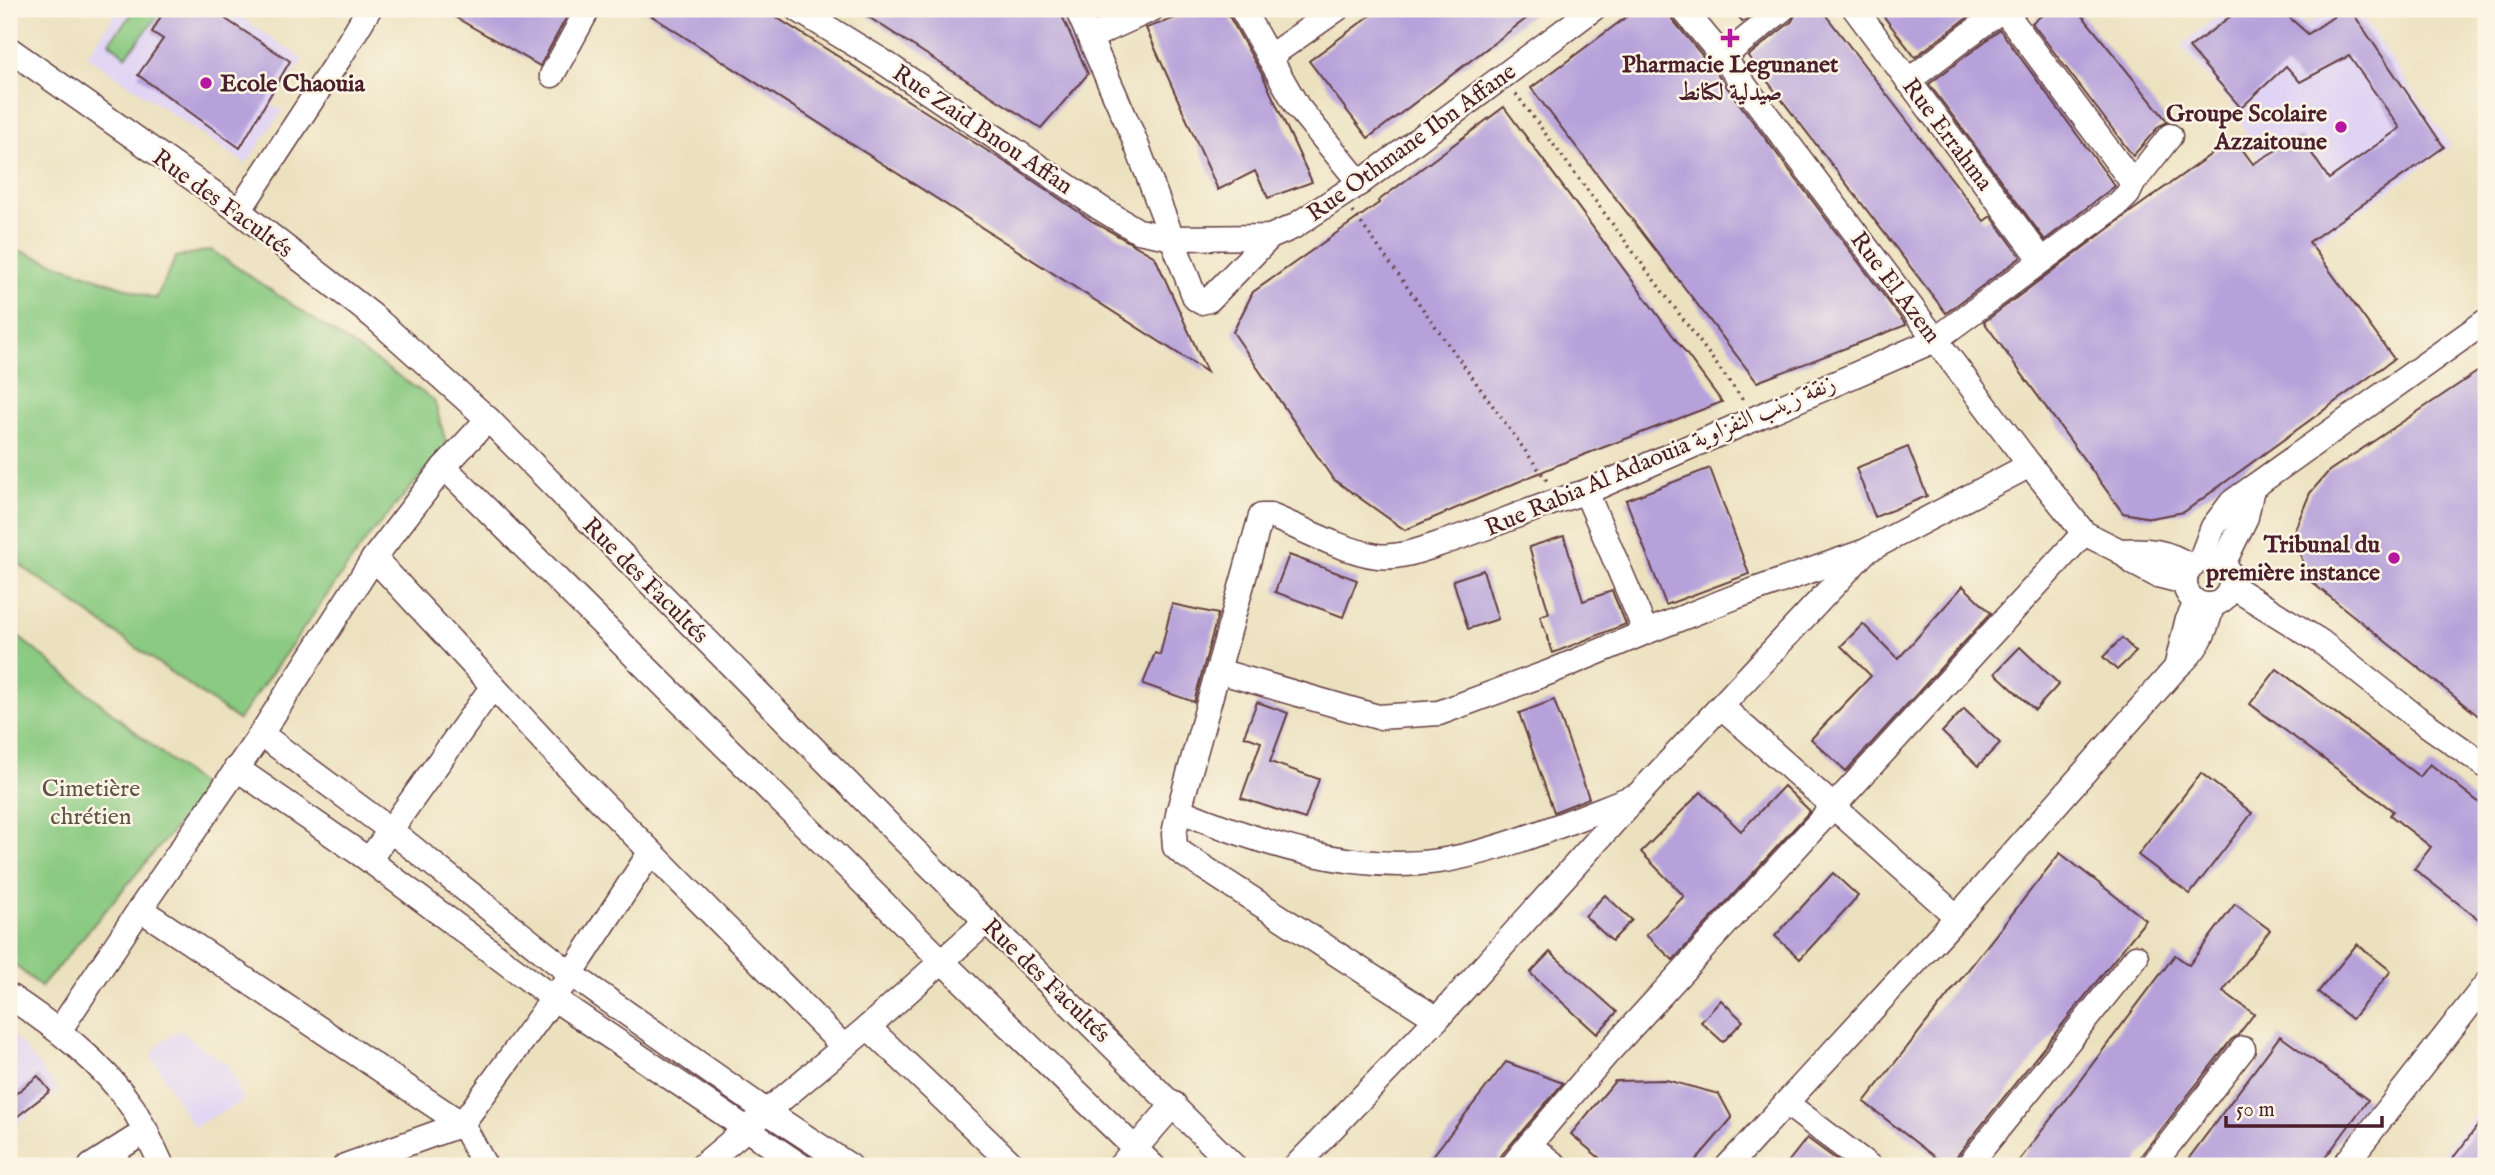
<svg xmlns="http://www.w3.org/2000/svg" width="2495" height="1175" font-family="'IM FELL English',Amiri,serif">
	<rect width="100%" height="100%" fill="#fcf5e5"/>
	<filter id="ink" filterUnits="userSpaceOnUse"><feTurbulence type="fractalNoise" baseFrequency=".0143" numOctaves="2"/><feDisplacementMap in="SourceGraphic" scale="14" xChannelSelector="R" yChannelSelector="G"/><feConvolveMatrix kernelMatrix="1 2 1 2 8 2 1 2 1" color-interpolation-filters="sRGB"/></filter>
	<filter id="wash" filterUnits="userSpaceOnUse"><feTurbulence type="fractalNoise" baseFrequency=".00686" numOctaves="4" result="noise"/><feDisplacementMap in="SourceGraphic" scale="28" xChannelSelector="R" yChannelSelector="G"/><feGaussianBlur stdDeviation="1.57" result="paint"/><feColorMatrix in="noise" values="0 0 0 0 0 0 0 0 0 0 0 0 0 0 0 0 0 1.4 0 .05"/><feComposite in="paint" operator="in"/></filter>
	<g filter="url(#wash)">
		<rect width="100%" height="100%" fill="#ece1bf"/>
		<g fill="#e0d4f4">
			<path d="M119,9H229L303,59L271,106L283,110L246,164L87,56Z"/>
			<path d="M2225,9H2287L2306,26L2331,9H2357L2451,146L2316,243L2257,158L2235,108L2181,46Z"/>
			<path d="M9,1030L59,1090L9,1131Z"/>
			<path d="M179,1030L229,1066L243,1101L193,1127L151,1056L159,1044Z"/>
			<path d="M2486,1103V1166H2433L2480,1107Z"/>
		</g>
		<g fill="#8bca82" stroke="#6a7456" stroke-width="2">
			<path d="M136,9H157L161,12L126,56L109,42Z"/>
			<path d="M9,247L156,299L176,257L211,250L434,400L447,446L369,536L238,720L9,557Z"/>
			<path d="M9,629L207,790L41,987L9,960Z"/>
		</g>
		<g id="blocks">
			<g fill="#b6a1da">
				<path d="M165,9H210L290,61L240,148L138,75L163,39L152,32Z"/>
				<path d="M441,9H571L540,66Z"/>
				<path d="M641,9H763L1013,167L1092,221L1155,257L1207,372Z"/>
				<path d="M856,9H1059L1088,74L1041,128Z"/>
				<path d="M1202,9H1227L1229,16L1263,76L1312,182L1268,198L1255,171L1218,190L1146,28Z"/>
				<path d="M1379,9H1539L1368,138L1309,61Z"/>
				<path d="M1637,9H1669L1672,19L1711,66L1906,325L1757,382L1531,88Z"/>
				<path d="M1732,9H1760L1743,22Z"/>
				<path d="M1798,9H1821L1984,221L1991,216L2021,257L1946,313L1748,56L1792,21Z"/>
				<path d="M1878,9H1979L1915,57Z"/>
				<path d="M2050,9H2077L2168,122L2159,126L2133,156L2032,23Z"/>
				<path d="M2240,9H2280L2308,34L2345,9H2350L2444,147L2309,242L2394,359L2184,512L2151,518L2123,513L1984,322L2133,210L2234,138L2253,164L2300,136L2329,179L2400,128L2349,56L2300,82L2286,66L2241,108L2189,48Z"/>
				<path d="M2000,30L2115,186L2045,240L1929,84Z"/>
				<path d="M1504,107L1722,402L1560,464L1405,530L1333,479L1233,332L1253,292L1379,203L1378,201Z"/>
				<path d="M2486,366V722L2310,581L2293,534L2310,493L2329,471Z"/>
				<path d="M1908,447L1927,496L1875,517L1856,468Z"/>
				<path d="M1710,468L1749,574L1666,605L1626,500Z"/>
				<path d="M1564,536L1583,601L1612,591L1626,624L1553,653L1540,616L1549,613L1529,547Z"/>
				<path d="M1289,555L1357,580L1343,617L1275,592Z"/>
				<path d="M1483,570L1498,619L1468,629L1453,580Z"/>
				<path d="M1963,586L1991,613L1846,771L1811,739L1871,676L1841,646L1863,624L1898,659Z"/>
				<path d="M1172,604L1218,614L1194,702L1143,684L1155,653L1160,655Z"/>
				<path d="M2122,638L2136,652L2117,670L2103,657Z"/>
				<path d="M2020,647L2059,684L2035,710L1995,673Z"/>
				<path d="M2277,669L2420,777L2430,764L2486,808V925L2414,869L2431,847L2390,815L2393,811L2250,704Z"/>
				<path d="M1554,700L1589,798L1554,812L1519,713Z"/>
				<path d="M1257,702L1288,713L1270,762L1319,779L1305,819L1241,798L1261,742L1244,736Z"/>
				<path d="M1964,709L2000,743L1978,766L1942,732Z"/>
				<path d="M2201,773L2252,813L2190,894L2138,855Z"/>
				<path d="M1784,786L1810,811L1673,960L1646,935L1684,896L1641,852L1701,792L1741,831Z"/>
				<path d="M2060,853L2146,920L1956,1157L1953,1166H1946L1864,1102Z"/>
				<path d="M1833,873L1858,896L1800,959L1775,936Z"/>
				<path d="M1605,895L1632,920L1612,941L1585,916Z"/>
				<path d="M2235,904L2270,930L2223,991L2254,1014L2238,1035L2231,1040L2140,1157L2137,1166H2015L2175,955L2189,965Z"/>
				<path d="M2357,944L2391,971L2352,1019L2318,992Z"/>
				<path d="M1550,952L1617,1012L1597,1034L1530,973Z"/>
				<path d="M1721,1000L1743,1021L1723,1042L1701,1022Z"/>
				<path d="M2280,1036L2368,1100L2319,1166H2183Z"/>
				<path d="M1506,1062L1563,1083L1500,1157L1497,1166H1425Z"/>
				<path d="M38,1076L50,1091L9,1123V1099Z"/>
				<path d="M1666,1080L1719,1094L1732,1118L1691,1166H1609L1571,1134L1615,1081Z"/>
				<path d="M2486,1115V1166H2447Z"/>
				<path d="M1807,1138L1845,1166H1785Z"/>
			</g>
		</g>
	</g>
	<g filter="url(#ink)">
		<use href="#blocks" fill-opacity="0" stroke="#623c41" stroke-width="2"/>
		<g fill="none" stroke-linecap="round" stroke-linejoin="round">
			<defs>
				<g id="minor">
					<path d="M797,9L882,61L1100,208L1138,231L1173,238L1270,237L1293,227L1360,183L1593,9"/>
					<path d="M1077,9L1133,136L1195,298L1201,302L1209,300L1270,237"/>
					<path d="M1242,9L1297,106L1360,183"/>
					<path d="M1683,9L1723,57L2030,465L2084,533L2120,551L2134,563L2157,575L2184,582"/>
					<path d="M1855,9L2042,260"/>
					<path d="M2003,9L2133,183"/>
					<path d="M1091,37L1152,9"/>
					<path d="M9,49L239,211L373,316L488,419L901,837L1234,1166"/>
					<path d="M1269,57L1337,9"/>
					<path d="M1723,57L1783,9"/>
					<path d="M552,75L588,9"/>
					<path d="M1908,81L2003,9"/>
					<path d="M239,211L340,57L369,9"/>
					<path d="M444,467L941,960L1153,1166"/>
					<path d="M1586,492L1646,632"/>
					<path d="M2120,551C2146,549 2167,551 2190,566"/>
					<path d="M374,558L581,781L843,1046"/>
					<circle cx="2208" cy="582" r="23"/>
					<path d="M2201,559L2213,527L2232,502L2486,321"/>
					<path d="M2223,564L2246,517L2252,488"/>
					<path d="M2231,586L2321,642L2416,717L2486,766"/>
					<path d="M2176,668L2187,622L2196,603"/>
					<path d="M1218,671L1378,717L1439,713L1550,672L1646,632L1735,597L1866,551L2030,465"/>
					<path d="M1722,707L1957,917"/>
					<path d="M261,734L389,829L571,974L766,1111L850,1166"/>
					<path d="M236,768L369,860L553,998L801,1166"/>
					<path d="M1179,810C1257,842 1353,874 1439,861C1502,851 1573,820 1633,797"/>
					<path d="M369,860L493,686"/>
					<path d="M140,909L462,1124L485,1166"/>
					<path d="M9,996C54,1026 102,1062 133,1108C144,1127 153,1146 162,1166"/>
					<path d="M1437,1019L1183,854L1175,847L1174,834L1179,810L1261,516H1271C1303,529 1343,551 1377,556C1399,559 1424,549 1445,542C1492,527 1538,505 1586,492L1935,340L2118,204L2128,194L2133,183L2170,136"/>
					<path d="M868,1027L1014,1166"/>
					<path d="M59,1031L140,909L261,734L374,558L444,467L488,419"/>
					<path d="M1786,1103L1869,1166"/>
					<path d="M1529,1145L1604,1057L2084,533"/>
					<path d="M91,1166L146,1131"/>
					<path d="M345,1166L462,1124L571,974L650,853"/>
					<path d="M702,1166L868,1027L987,921"/>
					<path d="M1120,1166L1174,1104"/>
					<path d="M1296,1166L1437,1019L1637,796L1863,554"/>
					<path d="M1512,1166L1529,1145L1556,1166"/>
					<path d="M1728,1166L1957,917L2176,668C2197,650 2206,633 2212,605"/>
					<path d="M1968,1166L2136,957"/>
					<path d="M2152,1166L2243,1049"/>
					<path d="M2344,1166L2486,984"/>
				</g>
			</defs>
			<use href="#minor" stroke="#623c41" stroke-width="27"/>
			<g stroke="#623c41" stroke-width="3.5" stroke-dasharray="2 5" stroke-linecap="butt">
				<path d="M1516,94L1743,400"/>
				<path d="M1353,212L1547,481"/>
			</g>
			<use href="#minor" stroke="#fff" stroke-width="24"/>
		</g>
	</g>
	<g fill="#b5179e" stroke="#fcf5e5" stroke-width="2.5">
		<path d="M1726.5 27.5h7v7h7v7h-7v7h-7v-7h-7v-7h7z"/>
		<circle cx="206" cy="83" r="7"/>
		<circle cx="2341" cy="127" r="7"/>
		<circle cx="2394" cy="558" r="7"/>
	</g>
	<g text-anchor="middle" stroke-width="5" stroke-linejoin="round" paint-order="stroke">
		<g font-size="24" font-weight="bold" fill="#4a1f2b" stroke="#fcf5e5" text-anchor="end">
			<text x="1730" y="72" text-anchor="middle">Pharmacie Legunanet<tspan x="1730" dy="28">صيدلية لكنانط</tspan></text>
			<text x="220" y="91" text-anchor="start">Ecole Chaouia</text>
			<text x="2327" y="121">Groupe Scolaire<tspan x="2327" dy="28">Azzaitoune</tspan></text>
			<text x="2380" y="552">Tribunal du<tspan x="2380" dy="28">première instance</tspan></text>
		</g>
		<g font-size="24" fill="#4a1f2b" stroke="#fcf5e5">
			<text transform="translate(983 129) rotate(34)" y="8">Rue Zaid Bnou Affan</text>
			<text transform="translate(1948 134) rotate(53)" y="8">Rue Errahma</text>
			<text transform="translate(1411 142) rotate(-36)" y="8">Rue Othmane Ibn Affane</text>
			<text transform="translate(223 203) rotate(36)" y="8">Rue des Facultés</text>
			<text transform="translate(1896 287) rotate(53)" y="8">Rue El Azem</text>
			<text transform="translate(1660 455) rotate(-23)" y="8">Rue Rabia Al Adaouia زنقة زينب النفزاوية</text>
			<text transform="translate(646 580) rotate(45)" y="8">Rue des Facultés</text>
			<text transform="translate(1047 980) rotate(44)" y="8">Rue des Facultés</text>
		</g>
		<g font-size="24" fill="#5e5245" stroke="#fcf5e5">
			<text x="91" y="796">Cimetière<tspan x="91" dy="28">chrétien</tspan></text>
		</g>
	</g>
	<rect width="2495" height="1175" fill="none" stroke="#fcf5e5" stroke-width="35"/>
	<path d="M2226 1116v10h156v-10" fill="none" stroke="#4a1f2b" stroke-width="3.5"/>
	<text x="2236" y="1116" font-size="21" fill="#4a1f2b" stroke="#fcf5e5" stroke-width="5" paint-order="stroke">50 m</text>
</svg>
